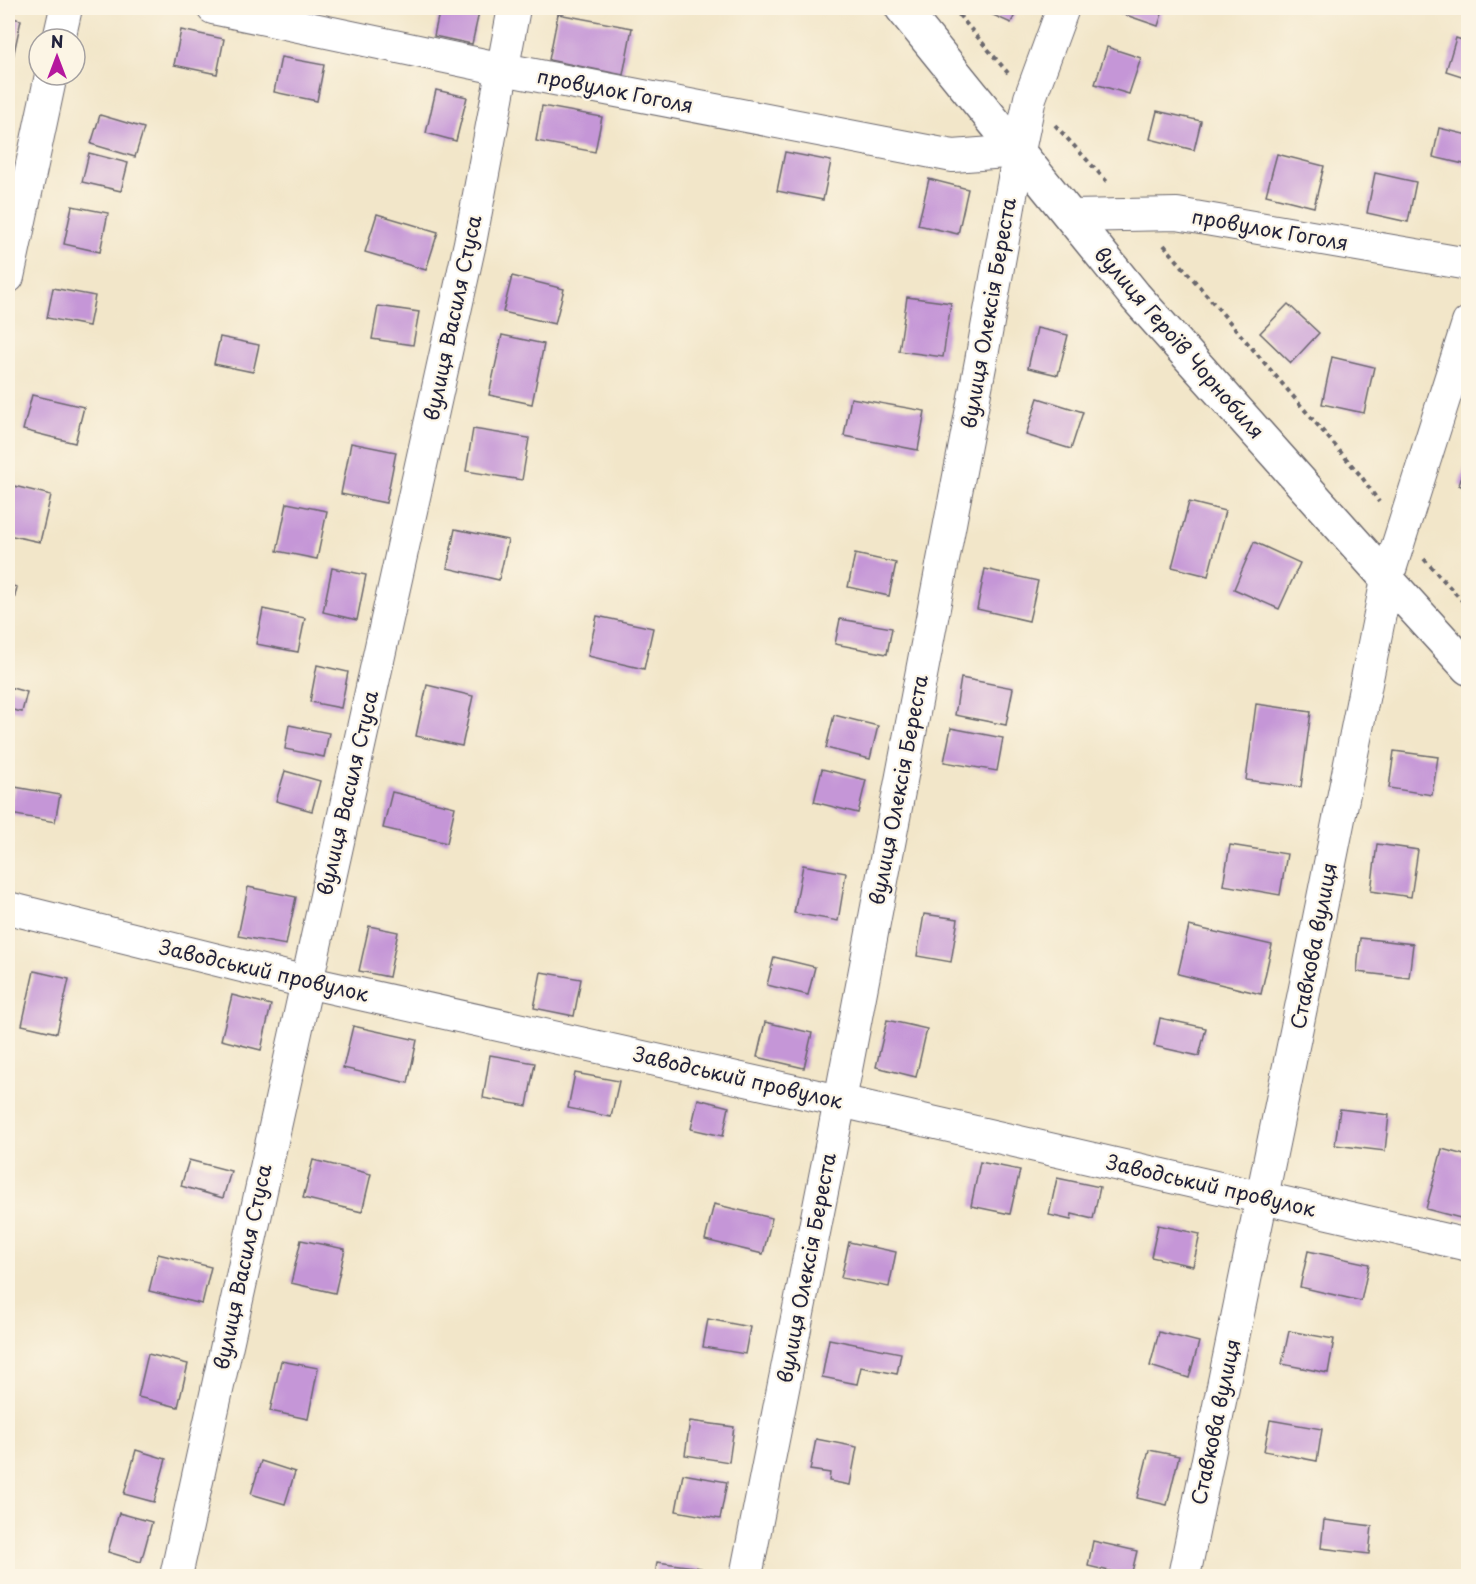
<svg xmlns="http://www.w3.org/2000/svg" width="1476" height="1584" font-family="'Playpen Sans',sans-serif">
	<rect width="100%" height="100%" fill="#fcf5e5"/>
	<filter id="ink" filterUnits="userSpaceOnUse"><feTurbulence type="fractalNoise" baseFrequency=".0167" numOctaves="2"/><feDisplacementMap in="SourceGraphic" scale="12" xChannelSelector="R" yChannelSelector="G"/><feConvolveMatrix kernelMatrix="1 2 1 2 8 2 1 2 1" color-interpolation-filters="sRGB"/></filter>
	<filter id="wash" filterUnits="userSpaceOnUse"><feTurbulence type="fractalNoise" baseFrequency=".008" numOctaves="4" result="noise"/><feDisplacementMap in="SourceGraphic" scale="24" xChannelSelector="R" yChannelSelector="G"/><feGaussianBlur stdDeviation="1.35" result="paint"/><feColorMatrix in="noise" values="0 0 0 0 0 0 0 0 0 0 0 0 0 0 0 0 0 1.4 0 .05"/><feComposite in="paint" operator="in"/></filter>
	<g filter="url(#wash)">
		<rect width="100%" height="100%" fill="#f2e6c9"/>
		<g id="blocks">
			<g fill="#c596d7">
				<path d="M440,8H480L472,44L434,36Z"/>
				<path d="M988,8H1018L1011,23L986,12Z"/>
				<path d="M1122,8H1164L1158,26L1120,13Z"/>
				<path d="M558,14L632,28L623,75L549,60Z"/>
				<path d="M8,17L21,20L12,62L8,61Z"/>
				<path d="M181,30L224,39L217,74L174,65Z"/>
				<path d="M1456,38L1468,42V78L1446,71Z"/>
				<path d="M1107,47L1141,58L1129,94L1095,84Z"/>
				<path d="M281,57L324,65L317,101L274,92Z"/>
				<path d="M436,90L467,97L456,141L426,133Z"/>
				<path d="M542,106L602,117L595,152L536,141Z"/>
				<path d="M1157,111L1201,121L1194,150L1150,139Z"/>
				<path d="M100,115L144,128L135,157L91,144Z"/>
				<path d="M1439,128L1468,135V165L1433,157Z"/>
				<path d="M785,152L831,161L823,200L777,191Z"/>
				<path d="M89,153L128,163L121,191L82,182Z"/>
				<path d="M1277,154L1324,166L1314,207L1266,195Z"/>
				<path d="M1375,173L1416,182L1408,222L1367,213Z"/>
				<path d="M929,179L968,189L958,234L918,225Z"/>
				<path d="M72,206L108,213L100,252L64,244Z"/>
				<path d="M377,214L438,232L426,270L365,252Z"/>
				<path d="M512,276L564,289L555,324L503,312Z"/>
				<path d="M53,288L95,296L89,326L47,318Z"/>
				<path d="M907,297L951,303L943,357L899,351Z"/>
				<path d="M1288,304L1319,333L1291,363L1260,333Z"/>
				<path d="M378,306L419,312L413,345L372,339Z"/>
				<path d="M1037,328L1068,335L1058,375L1028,368Z"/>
				<path d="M502,335L544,344L532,404L489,395Z"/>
				<path d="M220,337L259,345L253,372L214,364Z"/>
				<path d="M1332,357L1374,367L1364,413L1322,404Z"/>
				<path d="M32,395L84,407L75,443L23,430Z"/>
				<path d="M851,398L925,411L918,450L844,436Z"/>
				<path d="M1038,398L1083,412L1071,449L1026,435Z"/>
				<path d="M473,429L529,438L522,480L466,471Z"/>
				<path d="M351,443L396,452L386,503L341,494Z"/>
				<path d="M1468,459V489L1459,485Z"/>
				<path d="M10,485L51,495L40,542L8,535V497Z"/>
				<path d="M1189,502L1225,511L1208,576L1172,567Z"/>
				<path d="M287,503L327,511L317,559L277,551Z"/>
				<path d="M455,529L508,540L499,580L447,568Z"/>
				<path d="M1254,542L1300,563L1279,609L1234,589Z"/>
				<path d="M855,554L896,563L889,596L848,587Z"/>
				<path d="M332,568L366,575L357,620L323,612Z"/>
				<path d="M985,569L1038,581L1029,621L977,609Z"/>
				<path d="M8,585L17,587L8,626Z"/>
				<path d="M263,609L305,618L298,652L256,644Z"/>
				<path d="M597,616L653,628L644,669L588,656Z"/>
				<path d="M840,619L892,628L887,654L835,644Z"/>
				<path d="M317,665L348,672L341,708L310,702Z"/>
				<path d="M961,678L1013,688L1006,725L955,715Z"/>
				<path d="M427,685L473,696L462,746L416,736Z"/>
				<path d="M8,687L27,692L22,712L8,709Z"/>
				<path d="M1256,704L1311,712L1301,787L1246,780Z"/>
				<path d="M834,715L878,726L870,759L826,748Z"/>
				<path d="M289,725L329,733L324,757L285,749Z"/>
				<path d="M951,728L1003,738L997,771L944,762Z"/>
				<path d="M1394,751L1438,757L1432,795L1389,788Z"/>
				<path d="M822,769L866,780L858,813L814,802Z"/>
				<path d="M285,771L320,781L312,811L276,801Z"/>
				<path d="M15,787L60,795L55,822L10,814Z"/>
				<path d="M392,792L455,807L447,843L383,828Z"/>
				<path d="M1377,844L1418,850L1411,897L1371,891Z"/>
				<path d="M1230,845L1287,854L1280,895L1223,885Z"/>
				<path d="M803,865L846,873L838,921L794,913Z"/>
				<path d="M248,887L296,897L286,945L238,936Z"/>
				<path d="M924,914L958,919L951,962L917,956Z"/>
				<path d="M369,926L398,932L389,977L359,971Z"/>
				<path d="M1189,926L1272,945L1261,994L1178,974Z"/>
				<path d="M1360,938L1413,944L1409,978L1357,972Z"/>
				<path d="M774,957L815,967L808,995L767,985Z"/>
				<path d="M34,971L69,979L57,1033L22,1025Z"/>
				<path d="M541,972L581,979L574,1016L534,1008Z"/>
				<path d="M232,995L271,1005L261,1050L221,1040Z"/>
				<path d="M1160,1018L1206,1028L1199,1056L1154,1046Z"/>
				<path d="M887,1020L927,1029L916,1077L876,1067Z"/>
				<path d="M765,1022L812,1033L804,1068L757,1057Z"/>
				<path d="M353,1026L417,1040L408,1083L343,1068Z"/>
				<path d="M490,1055L535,1063L527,1106L483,1098Z"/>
				<path d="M575,1073L619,1081L611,1117L568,1108Z"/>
				<path d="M698,1099L729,1107L723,1136L691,1129Z"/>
				<path d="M1340,1109L1389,1115L1385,1151L1335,1145Z"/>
				<path d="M1442,1149L1468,1156V1220L1426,1209Z"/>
				<path d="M189,1160L231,1171L223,1198L181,1186Z"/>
				<path d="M313,1160L371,1174L362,1212L303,1198Z"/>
				<path d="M980,1162L1020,1170L1010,1214L971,1206Z"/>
				<path d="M1057,1178L1100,1187L1093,1219L1072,1214L1071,1220L1049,1215Z"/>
				<path d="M714,1204L772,1218L763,1254L705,1240Z"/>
				<path d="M1158,1225L1200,1234L1193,1266L1151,1257Z"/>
				<path d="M301,1240L345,1249L335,1293L291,1283Z"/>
				<path d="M849,1242L896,1252L889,1287L841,1278Z"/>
				<path d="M1308,1251L1369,1264L1361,1301L1300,1287Z"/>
				<path d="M158,1254L211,1267L202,1304L149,1291Z"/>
				<path d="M708,1319L750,1327L745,1354L703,1347Z"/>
				<path d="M1289,1331L1334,1339L1328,1373L1282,1364Z"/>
				<path d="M1159,1332L1199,1342L1189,1378L1150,1366Z"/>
				<path d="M829,1339L901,1353L897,1374L861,1367L857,1384L822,1377Z"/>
				<path d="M148,1354L188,1364L178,1407L138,1397Z"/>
				<path d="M281,1361L318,1368L308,1419L270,1411Z"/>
				<path d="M1270,1420L1322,1429L1317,1461L1264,1451Z"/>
				<path d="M690,1421L734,1427L729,1462L685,1455Z"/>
				<path d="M816,1439L857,1447L850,1485L829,1481L830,1473L810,1470Z"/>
				<path d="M136,1450L166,1459L154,1502L124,1494Z"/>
				<path d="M1149,1450L1179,1456L1167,1505L1137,1498Z"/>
				<path d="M261,1461L295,1472L285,1504L251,1494Z"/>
				<path d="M683,1474L727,1482L720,1519L676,1511Z"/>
				<path d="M119,1513L152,1522L141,1562L108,1552Z"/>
				<path d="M1324,1520L1372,1526L1369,1554L1321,1548Z"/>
				<path d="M1093,1541L1137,1551L1131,1576L1088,1566Z"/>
				<path d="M657,1562L701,1568L700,1576H655Z"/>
			</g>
		</g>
	</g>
	<g filter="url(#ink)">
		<use href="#blocks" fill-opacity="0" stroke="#6b676d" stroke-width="1.5"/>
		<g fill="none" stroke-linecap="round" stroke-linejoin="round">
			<defs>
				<g id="minor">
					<path d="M213,8L503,69L953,156L1019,151"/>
					<path d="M59,39L66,8"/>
					<path d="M1071,216L1177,214L1468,264"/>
					<path d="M8,277L51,75"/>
					<path d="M8,908L306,982L840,1101L1468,1245"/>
					<path d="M176,1576L470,243L514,8"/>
					<path d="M746,1576L840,1101L981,361L1019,151L1030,98L1063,8"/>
					<path d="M1184,1576L1305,988L1387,579L1468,323"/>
				</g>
				<path id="tertiary" d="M902,8L1135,296L1387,579L1468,668"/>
			</defs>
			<use href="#minor" stroke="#6b676d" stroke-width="34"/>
			<use href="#tertiary" stroke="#6b676d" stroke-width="36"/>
			<g stroke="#6b676d" stroke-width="4" stroke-dasharray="4.5 4.5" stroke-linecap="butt">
				<path d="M953,8L1008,73"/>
				<path d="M1055,125L1109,184"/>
				<path d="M1164,245L1361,476L1379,502"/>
				<path d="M1424,559L1468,607"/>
			</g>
			<use href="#minor" stroke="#fff" stroke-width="32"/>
			<use href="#tertiary" stroke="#fff" stroke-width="33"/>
		</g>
	</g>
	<g text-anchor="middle" stroke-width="4.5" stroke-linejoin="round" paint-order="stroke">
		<g font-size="20" fill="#22223b" stroke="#fcf5e5">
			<text transform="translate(615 91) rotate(11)" y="7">провулок Гоголя</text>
			<text transform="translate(1270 230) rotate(10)" y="7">провулок Гоголя</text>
			<text transform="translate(989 313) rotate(-80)" y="7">вулиця Олексія Береста</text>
			<text transform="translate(453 318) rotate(-78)" y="7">вулиця Василя Стуса</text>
			<text transform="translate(1179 343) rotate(49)" y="7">вулиця Героїв Чорнобиля</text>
			<text transform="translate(899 790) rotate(-79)" y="7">вулиця Олексія Береста</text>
			<text transform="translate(348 793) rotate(-77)" y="7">вулиця Василя Стуса</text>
			<text transform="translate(1314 946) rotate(-79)" y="7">Ставкова вулиця</text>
			<text transform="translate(264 971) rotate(13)" y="7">Заводський провулок</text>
			<text transform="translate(738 1078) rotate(13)" y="7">Заводський провулок</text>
			<text transform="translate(1211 1186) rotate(13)" y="7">Заводський провулок</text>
			<text transform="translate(243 1267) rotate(-78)" y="7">вулиця Василя Стуса</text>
			<text transform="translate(807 1268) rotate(-79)" y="7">вулиця Олексія Береста</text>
			<text transform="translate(1216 1422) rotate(-78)" y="7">Ставкова вулиця</text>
		</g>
	</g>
	<rect width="1476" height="1584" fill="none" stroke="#fcf5e5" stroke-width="30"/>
	<g transform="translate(57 57)"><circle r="28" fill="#fcf5e5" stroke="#a5a1a1" stroke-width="1.5"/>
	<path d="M0-4.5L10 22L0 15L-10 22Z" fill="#b5179e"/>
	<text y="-9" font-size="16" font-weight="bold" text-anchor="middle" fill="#22223b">N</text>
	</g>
</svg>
